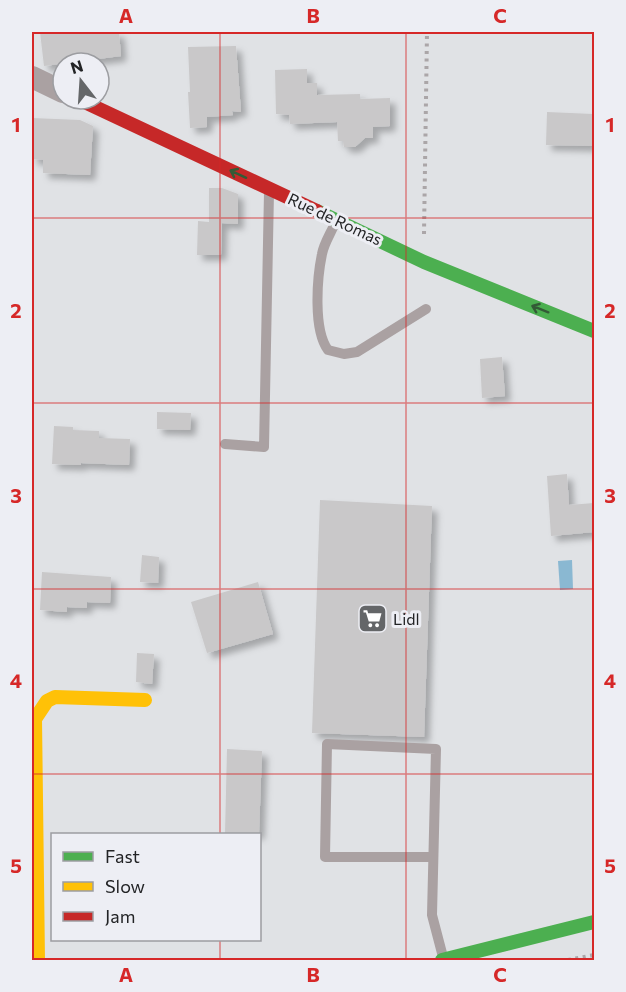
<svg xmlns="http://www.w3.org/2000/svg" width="626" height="992" font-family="Commissioner,sans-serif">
	<defs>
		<filter id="shadow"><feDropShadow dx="5.5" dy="5.5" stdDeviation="3" flood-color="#0004"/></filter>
	</defs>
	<rect width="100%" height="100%" fill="#e0e2e5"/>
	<path fill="#8ab8d2" d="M572,560L573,589L560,590L558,561Z"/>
	<g fill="#c9c8c9" filter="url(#shadow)">
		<path d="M40,32H119L121,56L44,66Z"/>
		<path d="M236,46L241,112L232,111L233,115L207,117V127L190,128L188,92H190L188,47Z"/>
		<path d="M307,69V83H317V95L360,94V99L390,98V126L373,127V138H365L355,147H344L343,141H338L337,122L290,124L289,115L276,114L275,70Z"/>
		<path d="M547,112L593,114L592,146L546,145Z"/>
		<path d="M32,118L80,120L93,126L90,175L43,173V160L32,159Z"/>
		<path d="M209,188H222L238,194V224L222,223L221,255H197L198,221L209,222Z"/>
		<path d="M502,357L505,396L482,398L480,359Z"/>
		<path d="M157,412L191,413L190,430L157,429Z"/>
		<path d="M54,426L73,427V430L99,431V438L130,439L129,465L81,463V465L52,464Z"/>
		<path d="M567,474L569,505L594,503V532L551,536L547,476Z"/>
		<path d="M320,500L432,506L424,737L312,733Z"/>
		<path d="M142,555L159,557L158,583L140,582Z"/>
		<path d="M42,572L111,577L110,603L87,602V608L67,607V612L40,610Z"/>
		<path d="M258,582L273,634L207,653L191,602Z"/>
		<path d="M137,653L154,654L152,684L136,682Z"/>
		<path d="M227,749L262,751L259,834H225Z"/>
	</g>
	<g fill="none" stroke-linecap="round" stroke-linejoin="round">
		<g stroke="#aba6a8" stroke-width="4" stroke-dasharray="3 4.5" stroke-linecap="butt">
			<path d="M424,234L427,32"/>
			<path d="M568,960L594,955"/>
		</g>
		<g stroke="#aaa1a2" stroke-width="10">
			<path d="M335,223C331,233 324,243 322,254C317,278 313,330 328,350L344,354L357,352L426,309"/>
			<path d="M225,444L264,447L269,192"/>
			<path d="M432,857H325L327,744L436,749L432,915L443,957"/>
		</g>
		<path stroke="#aaa1a2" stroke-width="22" d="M32,77L63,92"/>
		<g stroke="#4caf50" stroke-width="14">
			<path d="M317,211L424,262L594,331"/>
			<path d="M442,960L594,922"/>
		</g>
		<path stroke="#ffc107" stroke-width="14" d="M38,960L35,719L47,701L55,697L145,700"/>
		<path stroke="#c62828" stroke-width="14" d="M78,99L317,211"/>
	</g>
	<defs><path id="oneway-shaft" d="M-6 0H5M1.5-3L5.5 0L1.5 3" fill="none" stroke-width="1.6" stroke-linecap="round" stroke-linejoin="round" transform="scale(1.5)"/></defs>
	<g stroke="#335b36">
		<use href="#oneway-shaft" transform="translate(238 174) rotate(-155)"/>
		<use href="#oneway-shaft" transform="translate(540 309) rotate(-158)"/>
	</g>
	<path fill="none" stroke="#d62828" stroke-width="1.5" stroke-opacity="0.55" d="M220,32V834M406,32V960M32,218H594M32,403H594M32,589H594M32,774H594M220,940V960"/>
	<defs>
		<symbol id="supermarket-square" viewBox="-11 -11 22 22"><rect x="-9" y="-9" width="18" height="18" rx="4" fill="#646668" stroke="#edeef4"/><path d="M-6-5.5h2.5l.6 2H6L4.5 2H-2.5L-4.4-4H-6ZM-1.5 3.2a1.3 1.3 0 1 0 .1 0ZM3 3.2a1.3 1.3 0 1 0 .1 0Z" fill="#fff"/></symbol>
	</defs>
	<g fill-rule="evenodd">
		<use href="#supermarket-square" x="356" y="602" width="33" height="33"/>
	</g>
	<g text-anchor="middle" stroke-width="6" stroke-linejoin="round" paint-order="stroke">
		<g font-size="16" fill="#222325" stroke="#edeef4">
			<text transform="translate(335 219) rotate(25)" y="6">Rue de Romas</text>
		</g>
		<g font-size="16" fill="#222325" stroke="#edeef4" text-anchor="start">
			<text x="393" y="625">Lidl</text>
		</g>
	</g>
	<rect width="626" height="992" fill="none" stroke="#edeef4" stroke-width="66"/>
	<rect x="51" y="833" width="210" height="108" fill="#edeef4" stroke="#9c9da1" stroke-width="1.5"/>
	<rect x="63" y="852" width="30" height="9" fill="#4caf50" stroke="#9c9da1" stroke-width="1.5"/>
	<text x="105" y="863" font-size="18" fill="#222325">Fast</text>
	<rect x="63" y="882" width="30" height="9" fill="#ffc107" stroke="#9c9da1" stroke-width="1.5"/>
	<text x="105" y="893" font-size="18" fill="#222325">Slow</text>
	<rect x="63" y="912" width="30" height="9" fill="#c62828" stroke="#9c9da1" stroke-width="1.5"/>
	<text x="105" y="923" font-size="18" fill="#222325">Jam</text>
	<g transform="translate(81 81) rotate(343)"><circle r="28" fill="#edeef4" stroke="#9c9da1" stroke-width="1.5"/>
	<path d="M0-4.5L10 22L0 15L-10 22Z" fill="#646668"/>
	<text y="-9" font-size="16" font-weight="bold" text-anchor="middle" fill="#222325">N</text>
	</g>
	<rect x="33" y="33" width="560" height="926" fill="none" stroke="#d62828" stroke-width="2"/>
	<g font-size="20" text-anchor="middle" font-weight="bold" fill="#d62828">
		<text x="126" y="23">A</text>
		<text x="313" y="23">B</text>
		<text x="500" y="23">C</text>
		<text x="16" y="132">1</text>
		<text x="610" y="132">1</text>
		<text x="16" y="318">2</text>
		<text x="610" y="318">2</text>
		<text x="16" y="503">3</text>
		<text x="610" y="503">3</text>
		<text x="16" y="688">4</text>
		<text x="610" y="688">4</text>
		<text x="16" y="873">5</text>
		<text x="610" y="873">5</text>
		<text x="126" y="982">A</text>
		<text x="313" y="982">B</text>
		<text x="500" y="982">C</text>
	</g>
</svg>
